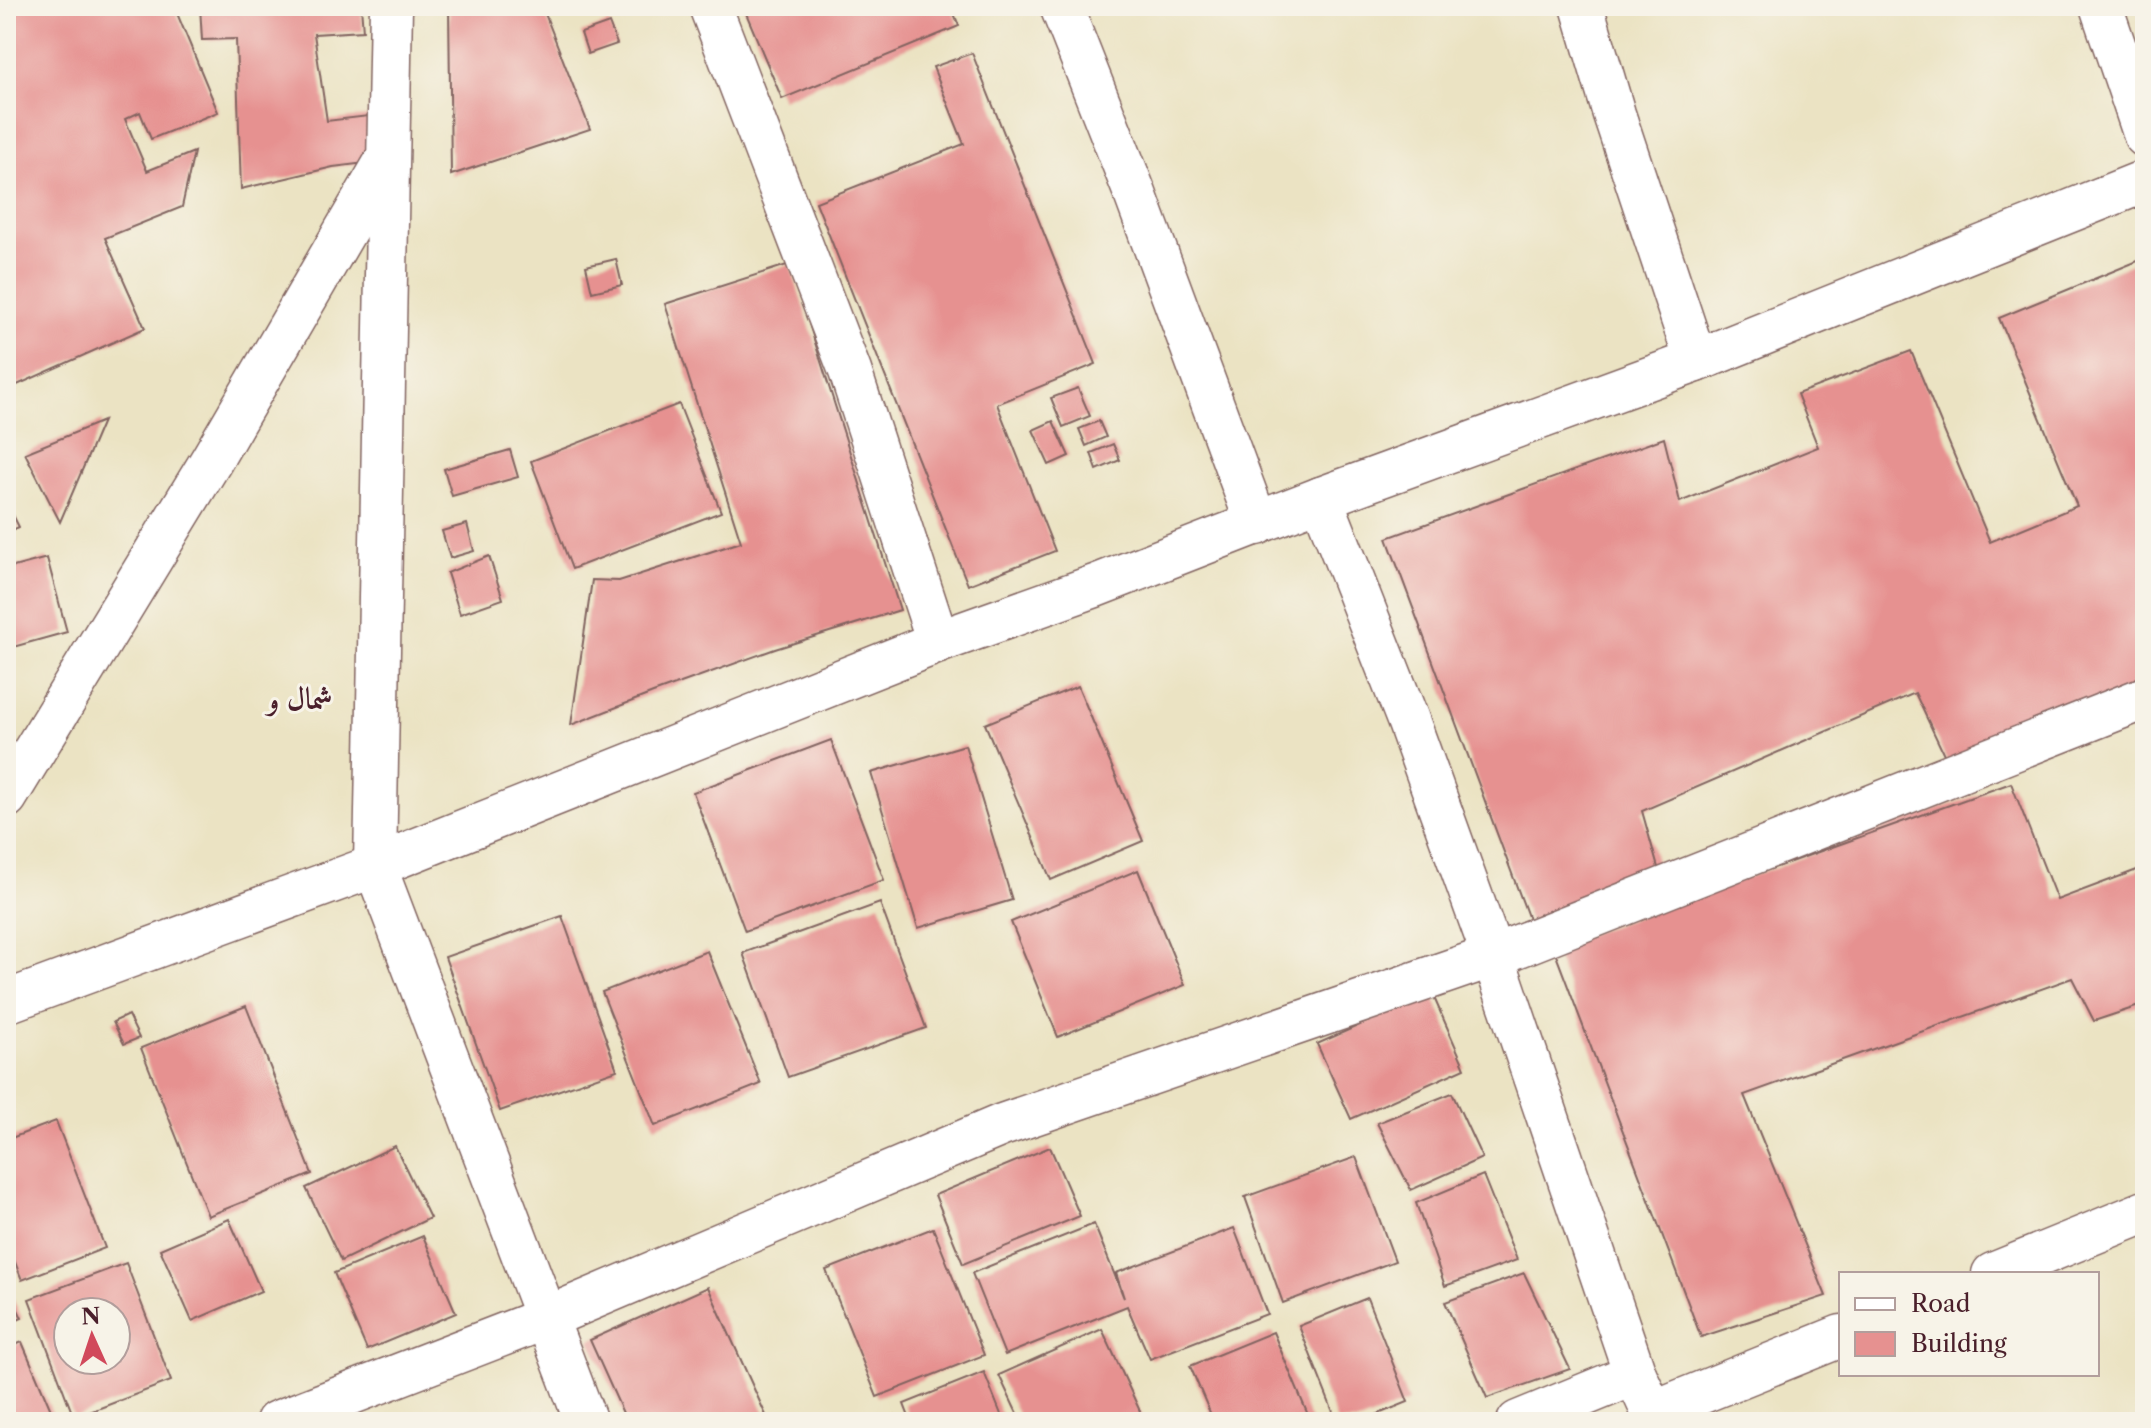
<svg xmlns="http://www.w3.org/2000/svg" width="2151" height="1428" font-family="'Libre Caslon Text',Amiri,serif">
	<rect width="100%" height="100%" fill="#f7f3e8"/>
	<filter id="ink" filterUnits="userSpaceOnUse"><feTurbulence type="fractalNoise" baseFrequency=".0125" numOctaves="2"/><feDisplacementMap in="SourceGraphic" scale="16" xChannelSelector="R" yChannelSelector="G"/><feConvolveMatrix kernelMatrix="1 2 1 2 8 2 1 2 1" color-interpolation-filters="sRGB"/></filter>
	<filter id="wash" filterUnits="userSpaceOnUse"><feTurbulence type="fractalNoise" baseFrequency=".006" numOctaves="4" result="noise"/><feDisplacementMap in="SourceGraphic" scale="32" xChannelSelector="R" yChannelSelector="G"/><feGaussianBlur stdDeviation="1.8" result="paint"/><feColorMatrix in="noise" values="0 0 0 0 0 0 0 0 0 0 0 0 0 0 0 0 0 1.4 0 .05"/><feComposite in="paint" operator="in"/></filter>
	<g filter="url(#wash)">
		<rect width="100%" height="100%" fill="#ebe3c3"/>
		<g id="blocks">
			<g fill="#e69190" fill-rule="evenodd">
				<path d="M6,6H174L218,112L151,139L140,112L125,119L147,171L194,152L182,207L105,238L145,328L6,390Z"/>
				<path d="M200,6H361L363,31L314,34L327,121L368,116L374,162L333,167L241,189L236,39L202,40Z"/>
				<path d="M449,6H511L512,10L524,6H542L590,129L451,175Z"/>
				<path d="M743,6H951L959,26L782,99Z"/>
				<path d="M609,23L617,44L588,54L581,33Z"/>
				<path d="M972,53L1096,364L997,404L1055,551L968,585L816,202L964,144L933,67Z"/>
				<path d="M2145,258V489L2139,492L2145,507V685L1949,765L1915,693L1642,811L1660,875L1530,922L1387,538L1664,438L1680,502L1818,447L1797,394L1911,351L1990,542L2077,506L1999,318Z"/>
				<path d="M616,259L622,285L592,292L586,266Z"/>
				<path d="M790,264L900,610L775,649L653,693L571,725L592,580L619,581L741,542L665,304Z"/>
				<path d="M1078,388L1090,416L1063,427L1051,398Z"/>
				<path d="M679,404L721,512L572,569L531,461Z"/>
				<path d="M103,421L60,522L25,453Z"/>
				<path d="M1053,421L1069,456L1049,465L1033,430Z"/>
				<path d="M1099,421L1106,437L1086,446L1079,429Z"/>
				<path d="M1113,444L1120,460L1097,470L1091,453Z"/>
				<path d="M510,450L518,477L452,496L444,469Z"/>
				<path d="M6,501L19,527L6,533Z"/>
				<path d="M467,524L474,551L450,558L442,531Z"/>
				<path d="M489,556L503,599L460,614L447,573Z"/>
				<path d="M47,558L67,632L6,649V569Z"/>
				<path d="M1078,686L1143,841L1051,880L985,724Z"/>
				<path d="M831,740L884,880L745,931L693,792Z"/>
				<path d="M965,745L1012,900L918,928L871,773Z"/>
				<path d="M2011,783L2057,900L2145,867V1004L2094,1021L2072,978L1744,1095L1826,1296L1701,1337L1553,947Z"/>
				<path d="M1138,870L1185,985L1058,1037L1011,922Z"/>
				<path d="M880,903L926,1028L788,1077L743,953Z"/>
				<path d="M562,916L617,1070L500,1111L445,957Z"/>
				<path d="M707,951L761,1084L655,1126L602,992Z"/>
				<path d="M1432,993L1465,1068L1351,1119L1317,1044Z"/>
				<path d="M246,1006L312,1174L208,1216L141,1048Z"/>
				<path d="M128,1015L139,1038L124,1044L113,1022Z"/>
				<path d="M1452,1093L1482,1158L1411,1190L1377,1123Z"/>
				<path d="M56,1121L105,1248L22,1280L6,1239V1140Z"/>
				<path d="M395,1146L430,1218L341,1261L306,1188Z"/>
				<path d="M1050,1147L1080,1216L963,1264L935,1195Z"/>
				<path d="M1356,1157L1395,1261L1283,1303L1245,1197Z"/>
				<path d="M1483,1175L1517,1260L1445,1286L1416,1203Z"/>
				<path d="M229,1219L261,1291L192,1321L160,1249Z"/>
				<path d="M1094,1224L1124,1298L1116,1273L1234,1228L1267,1314L1150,1359L1127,1306L1005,1355L972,1273Z"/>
				<path d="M933,1228L984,1355L877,1397L826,1270Z"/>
				<path d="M423,1236L456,1313L367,1350L334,1273Z"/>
				<path d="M126,1263L171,1381L74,1418L29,1299ZM68,1312H116V1360H68Z"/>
				<path d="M1524,1273L1570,1369L1487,1398L1445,1302Z"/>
				<path d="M6,1285L22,1318L6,1325Z"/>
				<path d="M708,1287L769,1422H627L590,1340Z"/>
				<path d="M1367,1298L1408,1402L1359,1422H1337L1299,1326Z"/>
				<path d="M1102,1329L1145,1422H1021L999,1375Z"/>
				<path d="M1273,1332L1311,1422H1214L1190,1366Z"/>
				<path d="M22,1342L56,1422H6V1349Z"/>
				<path d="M984,1372L1004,1422H911L904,1404Z"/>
				<path d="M895,1415L898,1422H875Z"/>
			</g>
		</g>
	</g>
	<g filter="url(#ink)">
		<use href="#blocks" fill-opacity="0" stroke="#826460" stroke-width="2"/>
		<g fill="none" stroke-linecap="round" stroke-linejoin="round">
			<defs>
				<g id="street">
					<path d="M391,6L375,866L586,1422"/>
					<path d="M710,6L850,371L938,642"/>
					<path d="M1061,6L1134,191L1257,524"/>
					<path d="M1582,6L1614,114L1696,361"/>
					<path d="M2101,6L2145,136"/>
					<path d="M1321,498L1408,720L1493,956L2145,698"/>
					<path d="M6,797L211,461L387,159"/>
					<path d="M6,1002L375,866L938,642L1095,586L1321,498L1696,361L2145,181"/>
					<path d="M1993,1274L2145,1212"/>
					<path d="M1653,1412L1841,1336"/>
					<path d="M277,1422L546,1318L1002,1125L1493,956L1635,1374L1657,1422"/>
					<path d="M1518,1422L1635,1374"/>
				</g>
			</defs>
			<use href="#street" stroke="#826460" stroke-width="45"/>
			<use href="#street" stroke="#fff" stroke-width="42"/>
		</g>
	</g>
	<g text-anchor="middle" stroke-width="6" stroke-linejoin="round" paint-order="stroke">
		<g font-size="30" font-weight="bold" fill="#4a1f2b" stroke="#f7f3e8">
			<text x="300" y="709">شمال و</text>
		</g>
	</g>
	<rect width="2151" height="1428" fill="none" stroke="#f7f3e8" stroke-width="32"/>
	<rect x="1839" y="1272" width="260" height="104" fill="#f7f3e8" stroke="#b29e9c" stroke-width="2"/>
	<rect x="1855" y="1298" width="40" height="12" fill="#ffffff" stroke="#b29e9c" stroke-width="2"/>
	<text x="1911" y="1312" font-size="24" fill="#4a1f2b">Road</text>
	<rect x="1855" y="1332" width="40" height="24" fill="#e69190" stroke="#b29e9c" stroke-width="2"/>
	<text x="1911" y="1352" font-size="24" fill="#4a1f2b">Building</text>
	<g transform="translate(92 1336) rotate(357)"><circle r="38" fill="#f7f3e8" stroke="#b29e9c" stroke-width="2"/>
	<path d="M0-6L14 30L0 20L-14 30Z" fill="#d1495b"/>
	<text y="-12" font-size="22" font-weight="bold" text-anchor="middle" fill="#4a1f2b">N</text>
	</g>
</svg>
